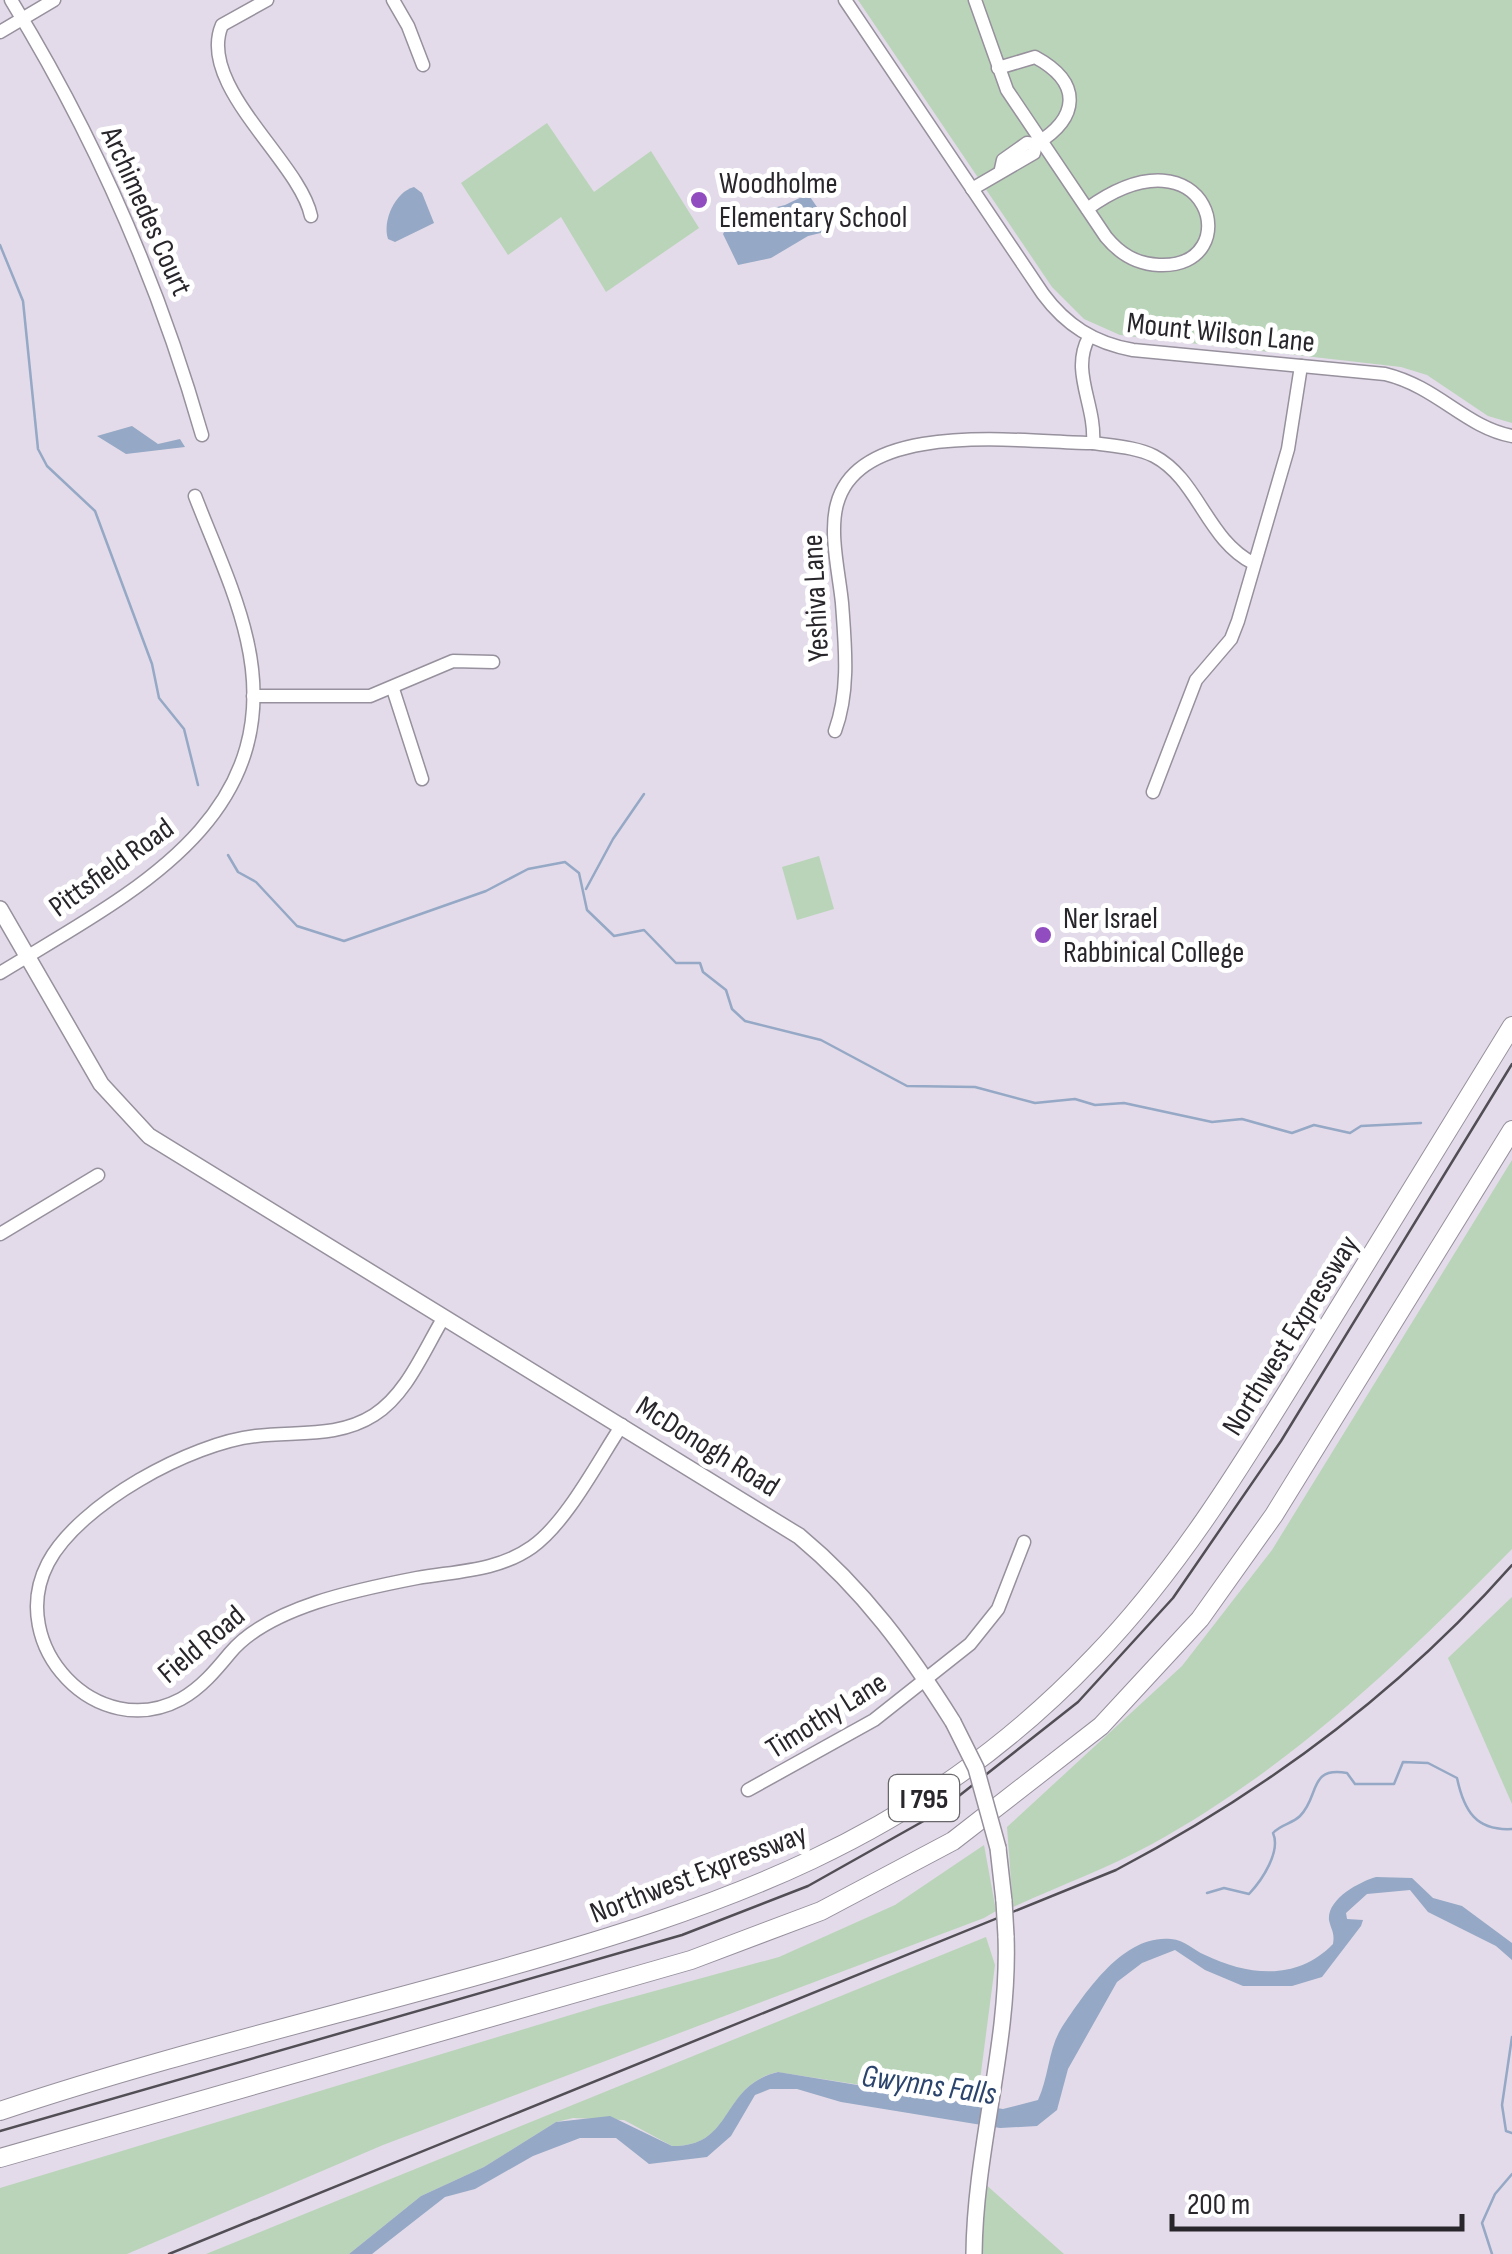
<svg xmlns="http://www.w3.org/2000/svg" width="1512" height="2254" font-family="'Sofia Sans Condensed',sans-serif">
	<rect width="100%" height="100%" fill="#e3dbe9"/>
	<g fill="#b9d4b8">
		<path d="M858,0H1512V423L1488,416L1427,375L1401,367L1120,335L1084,319L1052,287Z"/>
		<path d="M547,123L594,192L651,151L699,228L606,292L561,217L508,255L461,183Z"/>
		<path d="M819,856L834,909L797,920L782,867Z"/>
		<path d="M1512,1160V1549C1403,1660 1290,1768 1152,1844C1108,1868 1059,1886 1013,1907L1007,1827L1182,1666L1272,1550Z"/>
		<path d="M1512,1597V1804L1448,1658Z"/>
		<path d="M984,1845L996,1911L984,1918L383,2145L127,2254H0V2188L600,2006L779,1957L895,1905Z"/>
		<path d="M986,1937L995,1965L977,2103L777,2072C720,2086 735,2147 672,2146L624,2120L573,2118L556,2122L484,2167L421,2196L349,2254H206Z"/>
		<path d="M984,2183L1064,2254H981Z"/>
	</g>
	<g fill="#95a8c5">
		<path d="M414,187L422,193L434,223L395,242L388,239C382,221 395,192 414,187Z"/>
		<path d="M808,194L833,230L808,236L771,258L738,265L723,234L732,218L785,205Z"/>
		<path d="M132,426L158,444L180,439L185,447L126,454L97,436Z"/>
		<path d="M1376,1877L1412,1878L1433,1898L1462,1906L1512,1943V1960L1496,1946L1428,1912L1410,1890L1367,1894L1346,1913L1347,1919L1363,1920L1361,1926L1322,1977L1292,1986H1243L1205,1970L1175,1950L1142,1963L1117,1982L1068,2069L1057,2110L1037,2126L1000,2128L841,2102L797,2089H770L755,2095L731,2136L707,2157L649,2164L616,2138H580L533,2156L475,2189L445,2197L372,2254H349L421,2196L484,2167L556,2122L610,2116L672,2146C735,2147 719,2086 778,2072L1003,2109L1038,2100C1049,2077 1048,2049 1062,2027C1085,1993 1123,1934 1171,1939C1185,1940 1193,1950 1205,1955C1249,1976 1297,1981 1333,1944C1335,1932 1331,1930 1329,1920C1327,1899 1359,1882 1376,1877Z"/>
	</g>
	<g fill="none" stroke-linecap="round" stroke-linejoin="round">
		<g stroke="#95a8c5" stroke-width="2.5">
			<path d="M0,245L23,301L38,449L47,466L95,511L152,664L159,698L184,729L198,785"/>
			<path d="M228,855L238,872L256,882L297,926L344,941L486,891L528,869L565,862L579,873L587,910L614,936L644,930L676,963H700L703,972L726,990L732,1009L745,1021L821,1040L907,1086L975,1087L1035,1103L1075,1099L1095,1105L1124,1103L1212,1122L1242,1119L1292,1133L1314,1125L1350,1133L1361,1126L1421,1123"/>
			<path d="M586,889L613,839L644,794"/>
			<path d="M1207,1893L1224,1888L1249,1894C1263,1879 1281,1851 1273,1833C1281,1824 1292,1824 1300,1816C1320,1796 1308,1766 1347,1773L1355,1784H1394L1403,1762L1428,1763L1457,1778C1464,1811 1476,1831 1512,1829"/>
			<path d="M1512,2037L1502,2105L1506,2131L1512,2133"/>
			<path d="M1492,2254L1482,2223L1495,2194L1512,2174"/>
		</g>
		<defs>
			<g id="minor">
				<path d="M11,0C95,137 158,281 202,435"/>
				<path d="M267,0L222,25C196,85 300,162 311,216"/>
				<path d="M393,0L408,26L423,65"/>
				<path d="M845,0L1043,294C1066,325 1094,343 1133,350L1385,374C1438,387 1465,427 1512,436"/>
				<path d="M975,0L1007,90L1106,237C1120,254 1136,264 1159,265C1249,269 1210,120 1087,209"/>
				<path d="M0,32L54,0"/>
				<path d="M998,68L1035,57C1083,83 1079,118 1036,144L1027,143L1003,160L1001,169"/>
				<path d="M972,189L1034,153L1036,144"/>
				<path d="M1089,337C1070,372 1096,404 1093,443C1113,446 1136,447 1154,456C1198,479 1207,540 1253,563"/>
				<path d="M393,689L422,779"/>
				<path d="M253,696H370L453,661L493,662"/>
				<path d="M835,731C850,690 845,645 842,603C839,573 829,533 837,504C860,417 1027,443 1093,443"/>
				<path d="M1153,792L1196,680L1231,639L1238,621L1288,449L1301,366"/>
				<path d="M0,973C127,895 288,820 247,640C236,591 213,543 195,496"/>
				<path d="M0,1234L98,1175"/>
				<path d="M444,1317C424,1350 407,1394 374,1415C338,1438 297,1431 256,1436C191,1443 79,1504 48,1563C5,1645 97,1744 181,1699C201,1688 216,1670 230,1653C268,1607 360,1589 417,1578C457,1571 498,1571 532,1547C567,1522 598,1461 622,1425"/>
				<path d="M748,1790L874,1720L970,1644L998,1609L1024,1542"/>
			</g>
			<g id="major">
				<path d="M0,909L101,1084L149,1136L799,1536C864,1590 909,1652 953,1722"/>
				<path d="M998,1848L1004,1901"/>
				<path d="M974,2254C975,2147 1010,2044 1006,1936"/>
			</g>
			<g id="highway">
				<path d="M0,2111C158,2058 322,2019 483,1974C721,1907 918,1842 1094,1657C1181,1567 1245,1460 1311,1353C1378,1245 1444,1135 1512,1026"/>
				<path d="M0,2158L691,1960L821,1911L953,1841L1101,1726L1200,1619L1274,1515L1512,1130"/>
			</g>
		</defs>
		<use href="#minor" stroke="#97909d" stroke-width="15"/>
		<use href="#major" stroke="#97909d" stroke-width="18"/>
		<use href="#highway" stroke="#97909d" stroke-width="20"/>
		<use href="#minor" stroke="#fff" stroke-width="12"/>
		<use href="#major" stroke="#fff" stroke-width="15"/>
		<use href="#highway" stroke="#fff" stroke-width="18"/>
		<g stroke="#524e55" stroke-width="2.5">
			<path d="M0,2131L682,1935L808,1886L936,1814L1078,1702L1173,1598L1281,1441L1512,1064"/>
			<path d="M169,2254L1116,1870C1266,1791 1399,1693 1512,1565"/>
		</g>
		<defs>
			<g id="major-bridge">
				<path d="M953,1722L976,1768L998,1848"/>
				<path d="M1004,1901L1006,1936"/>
			</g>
		</defs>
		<use href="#major-bridge" stroke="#97909d" stroke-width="18" stroke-linecap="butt"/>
		<use href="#major-bridge" stroke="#fff" stroke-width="15"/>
	</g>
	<g fill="#914cc0" stroke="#fff" stroke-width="4">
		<circle cx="699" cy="200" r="10"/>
		<circle cx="1043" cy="935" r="10"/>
	</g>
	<g text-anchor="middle" stroke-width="10" stroke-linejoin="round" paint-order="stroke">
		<rect fill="#fff" stroke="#69676b" stroke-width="2.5" x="889" y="1775" width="70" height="46" rx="8"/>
		<g font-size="28" font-weight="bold" fill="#29262b">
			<text x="924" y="1808">I 795</text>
		</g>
		<g font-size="30" fill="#29262b" stroke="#fff" text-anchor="start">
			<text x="719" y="193">Woodholme<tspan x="719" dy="34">Elementary School</tspan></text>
			<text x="1063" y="928">Ner Israel<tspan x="1063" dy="34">Rabbinical College</tspan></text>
		</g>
		<g font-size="30" fill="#29262b" stroke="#fff">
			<text transform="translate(147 211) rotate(66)" y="10">Archimedes Court</text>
			<text transform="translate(1221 332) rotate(6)" y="10">Mount Wilson Lane</text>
			<text transform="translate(815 598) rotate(-93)" y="10">Yeshiva Lane</text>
			<text transform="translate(111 867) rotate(-36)" y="10">Pittsfield Road</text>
			<text transform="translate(1290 1335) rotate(-58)" y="10">Northwest Expressway</text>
			<text transform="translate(708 1446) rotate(32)" y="10">McDonogh Road</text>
			<text transform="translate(201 1644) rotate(-40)" y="10">Field Road</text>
			<text transform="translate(826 1715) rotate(-32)" y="10">Timothy Lane</text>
			<text transform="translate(698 1873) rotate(-21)" y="10">Northwest Expressway</text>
		</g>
		<g font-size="32" font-style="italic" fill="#2b446d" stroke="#fff">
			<text transform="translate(929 2084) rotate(8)" y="11">Gwynns Falls</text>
		</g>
	</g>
	<path d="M1172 2214v15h290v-15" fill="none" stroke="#29262b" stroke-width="5"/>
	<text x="1187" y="2214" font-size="30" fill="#29262b" stroke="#ffffff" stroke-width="8" paint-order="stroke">200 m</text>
</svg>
